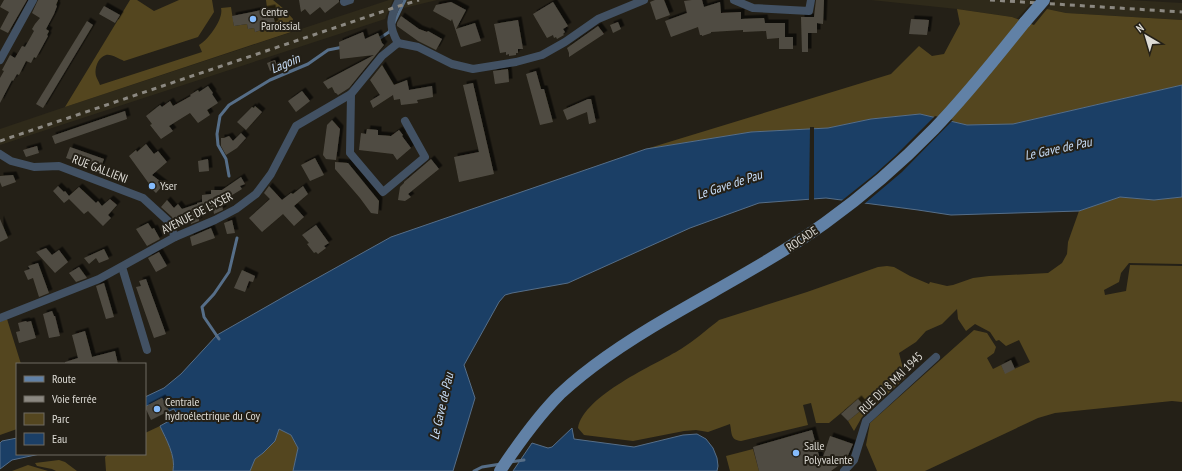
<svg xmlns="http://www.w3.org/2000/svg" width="1182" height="471" font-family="'PT Sans Narrow',sans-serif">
	<defs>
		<filter id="shadow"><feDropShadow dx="3.5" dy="-3.5" stdDeviation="0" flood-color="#0009"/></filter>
	</defs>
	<rect width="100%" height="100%" fill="#242017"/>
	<g fill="#2f2a1a">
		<path d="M389,0H393L385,19L0,145V129L65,107Z"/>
		<path d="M406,0H437L404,8Z"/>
		<path d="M871,0H1034L1017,19L1012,17L957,9Z"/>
		<path d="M1055,0H1129L1182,3V20L1066,13L1047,9Z"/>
	</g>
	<g fill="#54461f">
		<path d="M130,0H137L154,11L179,0H212L214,12L198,37L124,61C119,59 112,54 106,55C98,57 94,69 96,76C97,79 99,82 100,85L202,52L199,45C208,40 224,19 221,8L231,7L234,26L247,24L248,29L254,28L255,32L265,29L275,23L272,8H267L266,0H273L284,9L293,19L291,32L65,107Z"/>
		<path d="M957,9L1012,17L1034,25L1047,9L1066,13L1182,20V85L1013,124L967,125L920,114L871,119L828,128L751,132L646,149L891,74L919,46L932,56L944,54L960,24Z"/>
		<path d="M1120,197L1154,200L1182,197V264L1129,263L1121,273L1119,282L1104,290L1105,295L1126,291L1130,265L1182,266V402L1172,401L1055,413L1038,418L925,471H877L866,445L870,423L974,330L987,333L996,347L994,353L987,358L993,369L1001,365L1005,373L1030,362L1019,340L1006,346L999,340L996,341L990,332L975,324L966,331L958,319L957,309L942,324L926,331L916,342L899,353L905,376L906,377L862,417L854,431L848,421L865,407L858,399L829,423H816L811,403L803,405L808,425L741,441C730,440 732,433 730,424L708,432L696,430L684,431L633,441L584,435L578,428C584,395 655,365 681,349C694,341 706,330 718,321L719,320L807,292L878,267L887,266L894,267L910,276L929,284L930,282L947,286L953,285L973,278L989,276L1048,273L1062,263L1067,254L1068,242L1079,211Z"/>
		<path d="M7,319L21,364H17V429L0,435V322Z"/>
		<path d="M160,426C166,439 176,456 173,471H106L105,457L108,454H145V433Z"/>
		<path d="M279,429L291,435L298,448L293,471H250L255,459L263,453L275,441Z"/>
		<path d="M753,449L759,471H730L726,456Z"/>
		<path d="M59,460L65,462L77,471H56L52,469L37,466L35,463Z"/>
		<path d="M28,465L48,471H12Z"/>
	</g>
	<g fill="#1b3f66" stroke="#566e88">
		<path d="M1182,85V197L1154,200L1120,197L1079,211L951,215L918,210L826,198L759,203L690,228L568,283L512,293L505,295L499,302L464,365L475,398L453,471H293L298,448L291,435L279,429L275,441L263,453L255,459L250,471H173C176,456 166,439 160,426L178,416L174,409L169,411L162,398L145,407V397L164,388L181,374L217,335L287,295L391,237L646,149L751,132L828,128L871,119L920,114L967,125L1013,124Z"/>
		<path d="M572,428L574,439L634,447L683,435L697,434L706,439L713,448L717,458L718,466L717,471H513L532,443L548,448L552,447Z"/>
		<path d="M17,438V454H40L12,460L0,469V443L2,441Z"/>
	</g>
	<g fill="#242017">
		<path d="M935,116L953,120L902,172L863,205L840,202L875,174L896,155Z"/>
		<path d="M810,127H814V201H809Z"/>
	</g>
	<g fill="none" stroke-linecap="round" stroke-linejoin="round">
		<g stroke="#566e88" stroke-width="3">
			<path d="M394,23L405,0"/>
			<path d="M377,40L389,32L390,30"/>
			<path d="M229,176L226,159L218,145L217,134L220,116L229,105L270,80L308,64L328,50L343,47"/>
			<path d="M219,339L204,317L202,307L214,294L229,272L237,238"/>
			<path d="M510,462L524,460"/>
			<path d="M474,471L482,467L501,464"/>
		</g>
	</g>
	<g fill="#504c42" filter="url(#shadow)">
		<path d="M4,0H27L8,33L0,29L9,12L0,7Z"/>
		<path d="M38,0H58L56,5L57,6L54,14L46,29L49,31L47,35L48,36L36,58L34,57L31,63L26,61L19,75L17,74L13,81L12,80L0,103V78L4,71L2,70L10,55L15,58L22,46L25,47L34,31L32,29L35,24L40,18L32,13Z"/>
		<path d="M299,0H339V2L325,13L320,7L310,15L305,9L301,12Z"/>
		<path d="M655,0H664L670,15L656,20L650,2Z"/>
		<path d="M692,0H702L704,7L720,2L721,13L741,12V19L764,18L765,23H785V37H793V49H779V38L767,39L766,31L743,32V30L711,32V33L702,36V35H700L698,27L671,37L665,21L687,13L684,1Z"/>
		<path d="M816,0H824L823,24L817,23V33H808V52H802L801,17H814Z"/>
		<path d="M451,2L466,10L456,29L475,23L481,41L461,47L452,19L451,21L433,11L436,5Z"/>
		<path d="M553,2L568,26L563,29L565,32L563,34L564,35L557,39L556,37L554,38L553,35L547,38L533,14Z"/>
		<path d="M104,6L120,15L115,23L99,14Z"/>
		<path d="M272,8L275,24L270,27L255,32L254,28L248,29L247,24L234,26L232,16Z"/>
		<path d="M401,16L419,29L427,32L428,31L442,39L436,50L418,41L397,26V23Z"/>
		<path d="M911,19L929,20L927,35L909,34Z"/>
		<path d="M518,20L523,49H518V53H516V55L509,56V54L506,55V52L500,53L494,24Z"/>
		<path d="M87,21L93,25L43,108L36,104Z"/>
		<path d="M618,22L621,29L613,33L610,25Z"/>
		<path d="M598,26L604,34L569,57V53L567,48Z"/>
		<path d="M363,32L365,39L378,33L382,43L384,45L349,88L338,95L336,93H335L332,87L328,89L323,82L374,55L340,59L339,42Z"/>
		<path d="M275,60L278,68L270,71L267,63Z"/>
		<path d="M382,65L394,85L407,80L409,90L432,86L433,97L417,100L418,103L401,105L400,99L394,100L393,95L373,108L370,101L380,95L370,80Z"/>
		<path d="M508,69L509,82L495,84L493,71Z"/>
		<path d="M536,71L541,89H544L553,122L540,125L526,74Z"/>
		<path d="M473,83L494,174L459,182L454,157L479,152L463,85Z"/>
		<path d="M208,86L213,93L212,94L218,103L207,110L210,115L198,123L190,113L169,126L173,131L161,139L150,125L152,124L146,116L160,105L162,107L170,101L173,106L191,96L190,95L198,90L199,92Z"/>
		<path d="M302,91L310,101L296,112L288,101Z"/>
		<path d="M588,99H591L596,122L589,124L587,112L567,120L563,110Z"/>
		<path d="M255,106L262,112L246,130L237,122L252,107L254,108Z"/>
		<path d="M125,111L127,119L55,144L52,136Z"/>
		<path d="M332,120L340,129L336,160L326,159L323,155L327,125Z"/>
		<path d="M367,129L378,130V135L391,136L399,130L403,135L402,136L411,148L397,160L393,154L359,150L361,133L366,134Z"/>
		<path d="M241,133L246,138L237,148L226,155L221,146V138H224L229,136L233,141Z"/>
		<path d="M146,144L154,154L158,151L167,162L152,175L164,184L156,193L149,186L150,185L129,156L136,150L137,152Z"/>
		<path d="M37,146L39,153L26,157L23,150Z"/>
		<path d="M70,147L104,159L100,169L66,158Z"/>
		<path d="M315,158L324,175L310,181L301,165Z"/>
		<path d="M208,159L209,171L199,172L198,161Z"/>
		<path d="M431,159L439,169L408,194L411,197L405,201L398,200L400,187L404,183V182Z"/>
		<path d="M335,162L348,163L379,201L378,214L371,213L360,198L335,169Z"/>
		<path d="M13,175L16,182L2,187L0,182V176Z"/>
		<path d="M241,177L245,184L240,186L242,189L221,202L223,210L214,214L213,208L198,210L199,221L191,224L190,214L178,226L174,222L172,217L161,207L167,200L174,208L178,204L182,209L197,204V203L202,202V195L211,194V190H222Z"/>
		<path d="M58,186L64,192L65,191L69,196L79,187L96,203L98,201L102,206L110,199L117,205L108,215L111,218L103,226L88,211L84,214L69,199L64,203L53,191Z"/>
		<path d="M269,186L282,200L291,193L293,194L303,186L308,194L294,206L304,217L294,226L283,214L262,232L249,218L270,199L264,193Z"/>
		<path d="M0,219L8,238L0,242Z"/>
		<path d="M232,220L235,233L227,234L224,223Z"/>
		<path d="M148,223L152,229L154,228L160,239L147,246L136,229Z"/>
		<path d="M316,225L329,243L324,246L326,248L318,254L316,252L314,253L307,244L309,243L302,235Z"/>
		<path d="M211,228L215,238L192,246L190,237Z"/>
		<path d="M46,248L52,255L59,250L68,262L55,273L36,252Z"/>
		<path d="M104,249L109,259L99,263L96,258L89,264L84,258Z"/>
		<path d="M159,252L167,266L156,272L148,258Z"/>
		<path d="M38,263L49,293L39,297L33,278L28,280L24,271L30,269L28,266Z"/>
		<path d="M79,267L87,278L76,282L69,273Z"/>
		<path d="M242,270L255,276L253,282L249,281L245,292L234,288Z"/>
		<path d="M146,279L166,334L154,338L136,287L141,286L139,281Z"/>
		<path d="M104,283L114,317L106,319L96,286Z"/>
		<path d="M52,311L54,316H55L60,336L49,338L43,314Z"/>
		<path d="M26,321L27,322L31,321L36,338L19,343L16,332L20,331L18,323Z"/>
		<path d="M85,331L92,357L115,351L118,364H65V362L78,358L72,335Z"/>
		<path d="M1011,360L1015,369L1005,374L1001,365Z"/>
		<path d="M162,398L169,411L151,420L145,407Z"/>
		<path d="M858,399L865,407L848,421L841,414Z"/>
		<path d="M812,430L821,463L830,436L853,444L846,460L831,471H759L753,447Z"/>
	</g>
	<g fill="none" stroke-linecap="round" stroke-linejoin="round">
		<g stroke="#425163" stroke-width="8">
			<path d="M734,0L753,8L809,11L811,0"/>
			<path d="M344,2L350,0"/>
			<path d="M398,43L418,47L452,64L473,69L516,62L542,55L565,42L598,19L644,0"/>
			<path d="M398,43C388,26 390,17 399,0"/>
			<path d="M0,60L33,0"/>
			<path d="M351,94L350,153L383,192L425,157L405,121"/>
			<path d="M0,154L11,161L34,167L59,166L143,198L168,221L175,237"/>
			<path d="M122,267L147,350"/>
			<path d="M0,318L99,279L175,237L215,220L236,209L256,194L271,174L296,126L351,94L382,56L398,43"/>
			<path d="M844,471L854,460L866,421L936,357"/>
		</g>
		<path stroke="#6181a6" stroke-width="12" d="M500,471C518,444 537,417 560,394C593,363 631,339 669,317C722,286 776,258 825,223C864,195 901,163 934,129C967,95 996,58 1025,22"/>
		<g stroke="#8b8881" stroke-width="3" stroke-dasharray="5 5" stroke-linecap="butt">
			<path d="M990,0L1182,12"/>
			<path d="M0,141L396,7L419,0"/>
		</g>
		<path stroke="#6181a6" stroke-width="12" d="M1025,22L1044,0"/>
	</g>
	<g fill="#85bbfb" stroke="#242017" stroke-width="1.5">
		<circle cx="253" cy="19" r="4"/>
		<circle cx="152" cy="186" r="4"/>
		<circle cx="157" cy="409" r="4"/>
		<circle cx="796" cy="453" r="4"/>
	</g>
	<g text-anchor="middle" stroke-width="4" stroke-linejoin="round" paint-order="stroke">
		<g font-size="12" fill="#dedcd6" stroke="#242017" text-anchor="start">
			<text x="261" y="16">Centre<tspan x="261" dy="14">Paroissial</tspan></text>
			<text x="160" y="190">Yser</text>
			<text x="165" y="406">Centrale<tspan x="165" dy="14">hydroélectrique du Coy</tspan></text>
			<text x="804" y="450">Salle<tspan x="804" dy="14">Polyvalente</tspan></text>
		</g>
		<g font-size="12" fill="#dedcd6" stroke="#242017">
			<text transform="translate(100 169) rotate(21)" y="4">RUE GALLIENI</text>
			<text transform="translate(197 213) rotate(-27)" y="4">AVENUE DE L'YSER</text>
			<text transform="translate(802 239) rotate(-34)" y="4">ROCADE</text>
			<text transform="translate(891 383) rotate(-44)" y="4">RUE DU 8 MAI 1945</text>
		</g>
		<g font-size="13" font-style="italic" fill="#c9dffa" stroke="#242017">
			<text transform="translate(285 63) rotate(-23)" y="5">Lagoin</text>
			<text transform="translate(1058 148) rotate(-12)" y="5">Le Gave de Pau</text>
			<text transform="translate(729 184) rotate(-18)" y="5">Le Gave de Pau</text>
			<text transform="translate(441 406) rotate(-77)" y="5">Le Gave de Pau</text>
		</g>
	</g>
	<rect x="16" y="363" width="130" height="92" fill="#242017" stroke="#6e6b63"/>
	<rect x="24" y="376" width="20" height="6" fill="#6181a6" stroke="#6e6b63"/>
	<text x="52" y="383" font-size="12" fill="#dedcd6">Route</text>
	<rect x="24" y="396" width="20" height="6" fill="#8b8881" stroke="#6e6b63"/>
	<text x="52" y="403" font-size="12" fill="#dedcd6">Voie ferrée</text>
	<rect x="24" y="413" width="20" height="12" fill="#54461f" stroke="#6e6b63"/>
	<text x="52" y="423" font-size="12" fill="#dedcd6">Parc</text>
	<rect x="24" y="433" width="20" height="12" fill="#1b3f66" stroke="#6e6b63"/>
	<text x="52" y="443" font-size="12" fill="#dedcd6">Eau</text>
	<g transform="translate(1146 36) rotate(322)" stroke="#242017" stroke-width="3" paint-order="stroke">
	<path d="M0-3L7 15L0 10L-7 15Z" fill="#dedcd6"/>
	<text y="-6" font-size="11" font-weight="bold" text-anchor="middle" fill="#dedcd6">N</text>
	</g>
</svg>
